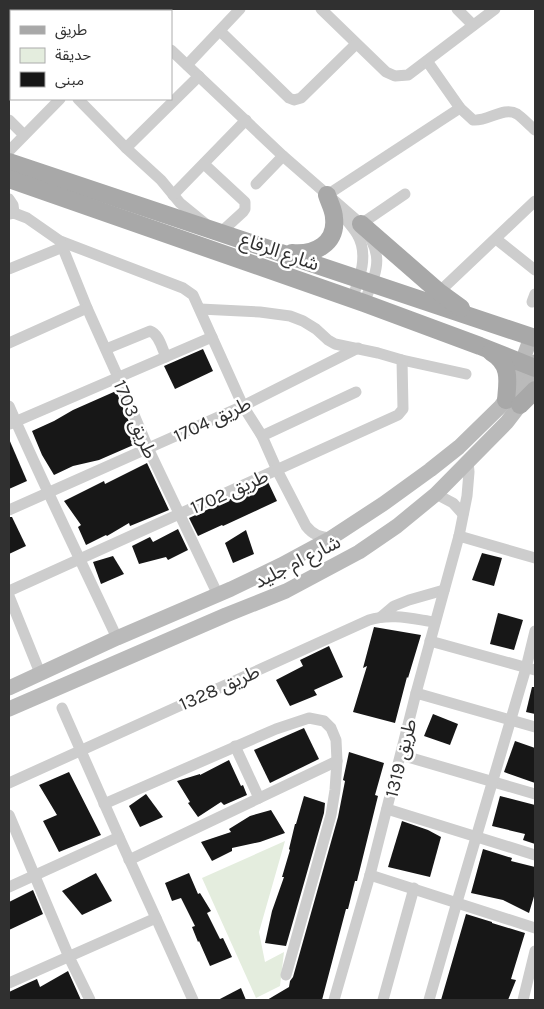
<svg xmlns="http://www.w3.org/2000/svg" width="544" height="1009" font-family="Karla,'Noto Sans Arabic',sans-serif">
	<rect width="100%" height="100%" fill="#fff"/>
	<path fill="#e4edde" d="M285,841L259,932L265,962L284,952L280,986L256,998L202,878Z"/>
	<g fill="#171717">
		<path d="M203,349L213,371L175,389L164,366Z"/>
		<path d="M116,391L138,443L99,460L73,466L54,475L42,455L32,431L54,421L73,410Z"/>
		<path d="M9,439L27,481L9,489Z"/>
		<path d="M147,463L169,510L130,526L129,523L107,536L106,535L86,545L78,527L81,525L64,501L104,481L105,484Z"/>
		<path d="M268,482L277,501L223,526L222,525L198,536L189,518Z"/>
		<path d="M9,517H12L26,546L9,554Z"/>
		<path d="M178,529L188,550L168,560L166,557L139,564L132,546L150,537L153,542Z"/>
		<path d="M246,530L254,554L233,563L225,543Z"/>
		<path d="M482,553L502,558L494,586L472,580Z"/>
		<path d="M113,556L124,574L101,584L93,562Z"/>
		<path d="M498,613L523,620L514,650L490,644Z"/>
		<path d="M374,627L421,635L408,678L407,677L395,723L353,712L367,666L363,668Z"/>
		<path d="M329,646L343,677L314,690L317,695L290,706L276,680L303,666L300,660Z"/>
		<path d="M532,687H535V714L526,712Z"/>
		<path d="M433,714L458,724L450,745L424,736Z"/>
		<path d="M304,728L319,759L270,783L254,750Z"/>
		<path d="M515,741L535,748V783L504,772Z"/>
		<path d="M349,752L384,763L375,795L378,796L357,881H355L348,909H346L322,1000H267L289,987L290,981L293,977L338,817L345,781L343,780Z"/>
		<path d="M229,760L241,786L243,785L247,795L224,805L221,802L198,817L188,803L190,802L177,781L200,774V775Z"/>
		<path d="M69,772L101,835L59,852L43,821L57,815L39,785Z"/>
		<path d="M146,794L163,817L140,827L129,806Z"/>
		<path d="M304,796L325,803L324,813L286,946L265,943L272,911L284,877H282L290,850L289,849L295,824H296Z"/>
		<path d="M500,796L535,805V844L523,840L525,834L492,826Z"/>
		<path d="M271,810L285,833L260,842L232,848V851L212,861L201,842L231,832L229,829L250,816Z"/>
		<path d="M402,821L428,830L441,837L430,877L388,867Z"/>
		<path d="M483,849L512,858L511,861L535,867V893L529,913L503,900L471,893Z"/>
		<path d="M96,873L112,901L82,915L62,891Z"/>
		<path d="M189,873L198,894L200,893L211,911L207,913L220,939L223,938L232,957L210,966L199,941L198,942L192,927L195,926L181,898L172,901L165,883Z"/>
		<path d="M33,890L43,914L9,930V902Z"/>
		<path d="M466,914L492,922V923L525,933L511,979L516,980L508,1000H441Z"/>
		<path d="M68,971L81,1000H9V992L28,983L37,979L40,987Z"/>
		<path d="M241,988L246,1000H218Z"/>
	</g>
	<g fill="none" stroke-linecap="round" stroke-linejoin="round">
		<g stroke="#cdcdcd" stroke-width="11">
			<path d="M128,9L131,11"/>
			<path d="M321,9L386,72L395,76L408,75L495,9"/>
			<path d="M457,9L473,25"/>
			<path d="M64,11L66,9"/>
			<path d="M147,11L149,9"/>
			<path d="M9,27L11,30"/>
			<path d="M220,31L289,98L294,100L301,98L356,44"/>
			<path d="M171,50L283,156L361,224C385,256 378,268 364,303"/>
			<path d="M427,61L460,108L473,120C487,122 504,106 517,114C523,118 529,125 535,130"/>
			<path d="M187,65L240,9"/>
			<path d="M9,70L11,67"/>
			<path d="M78,99L126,148L161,180L180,203L207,225"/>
			<path d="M9,120L24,135"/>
			<path d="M126,148L199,76"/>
			<path d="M9,151L60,99"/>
			<path d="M204,164L245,202V209L243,212L220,233"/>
			<path d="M256,184L283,156"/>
			<path d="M173,195L246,120"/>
			<path d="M327,195L460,108"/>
			<path d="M9,199L13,205L14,213"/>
			<path d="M340,212C345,219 352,226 357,234C369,254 360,279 352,298"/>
			<path d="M9,214L14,213L27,218L60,241L183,288L193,295L243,406L262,436L277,470L306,526C313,535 320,537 331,538"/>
			<path d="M361,224L405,194"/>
			<path d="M496,239L535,270"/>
			<path d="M60,241L87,308L118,377L148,448L218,595"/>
			<path d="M9,269L63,247"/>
			<path d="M439,292L535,201"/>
			<path d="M532,302L535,294"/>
			<path d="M200,309L260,312L290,316L303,321L316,329L328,340L335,344L378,353L402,360L466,374"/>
			<path d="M9,343L87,308"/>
			<path d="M106,349L150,331C159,334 162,348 166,357"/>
			<path d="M9,406C43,484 81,561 117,638"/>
			<path d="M10,424L212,337"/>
			<path d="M262,436L356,392"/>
			<path d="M436,494L453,503L463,514"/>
			<path d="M9,510L243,406L358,348"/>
			<path d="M459,536L535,558"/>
			<path d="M9,591L398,415L403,409L402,360"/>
			<path d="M9,596L40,673"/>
			<path d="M381,617L394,606L409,600L444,590"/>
			<path d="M430,641L535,670"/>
			<path d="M416,693L535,727"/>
			<path d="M62,708L119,837L156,918L193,1000"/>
			<path d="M235,746L259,798"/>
			<path d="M401,755L535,794"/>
			<path d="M9,783L369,620C391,613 413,619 435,622"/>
			<path d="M104,804L276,729L309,718L324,721L331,728L336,740L337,761L335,790L331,815L286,975"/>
			<path d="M387,809L535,855"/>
			<path d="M9,815L69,957L90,1000"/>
			<path d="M129,860L337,761"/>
			<path d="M370,875L535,928"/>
			<path d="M9,887L119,837"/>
			<path d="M9,983L156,918"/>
			<path d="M334,1000L370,875L416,693L459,536L467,496L469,472L468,461"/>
			<path d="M383,1000L414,888"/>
			<path d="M429,1000L457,902L526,668L535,631"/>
			<path d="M523,1000L535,951"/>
		</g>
		<g stroke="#bababa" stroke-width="15">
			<path d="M9,688L117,638L231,589L281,565L331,538L383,504L430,470L459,447L501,406L512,390L531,337"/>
			<path d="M9,709L226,615L286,591L359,552L397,526L436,494L507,422L520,405L531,378L535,362"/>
		</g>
		<g stroke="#a8a8a8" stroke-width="18">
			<path d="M9,162L535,338"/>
			<path d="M9,179L364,303L480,346L535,368"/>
			<path d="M361,224L439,292L461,308"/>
			<path d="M292,253C314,255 337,244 334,218C334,210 329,202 327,195"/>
			<path d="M491,352C511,364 508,380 506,400"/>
			<path d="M520,405L535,390"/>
		</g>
	</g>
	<g text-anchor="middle" stroke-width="5" stroke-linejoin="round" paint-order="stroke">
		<g font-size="19" fill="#303030" stroke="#fff">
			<text transform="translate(280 251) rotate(19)" y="7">شارع الرفاع</text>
			<text transform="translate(136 419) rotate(67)" y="7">طريق 1703</text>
			<text transform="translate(212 419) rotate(-25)" y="7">طريق 1704</text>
			<text transform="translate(229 491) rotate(-24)" y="7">طريق 1702</text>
			<text transform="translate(297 561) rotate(-27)" y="7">شارع ام جليد</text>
			<text transform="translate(219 687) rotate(-24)" y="7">طريق 1328</text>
			<text transform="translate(400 758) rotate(-76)" y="7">طريق 1319</text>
		</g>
	</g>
	<rect width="544" height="1009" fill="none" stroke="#303030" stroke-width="20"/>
	<rect x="10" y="10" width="162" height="90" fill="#ffffff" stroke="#acacac"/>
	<rect x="20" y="26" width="25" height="8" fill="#a8a8a8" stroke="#acacac"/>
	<text x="55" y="35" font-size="15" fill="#303030">طريق</text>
	<rect x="20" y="48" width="25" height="15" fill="#e4edde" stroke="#acacac"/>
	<text x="55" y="60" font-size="15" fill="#303030">حديقة</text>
	<rect x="20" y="72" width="25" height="15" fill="#171717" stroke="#acacac"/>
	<text x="55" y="85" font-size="15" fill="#303030">مبنى</text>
</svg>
